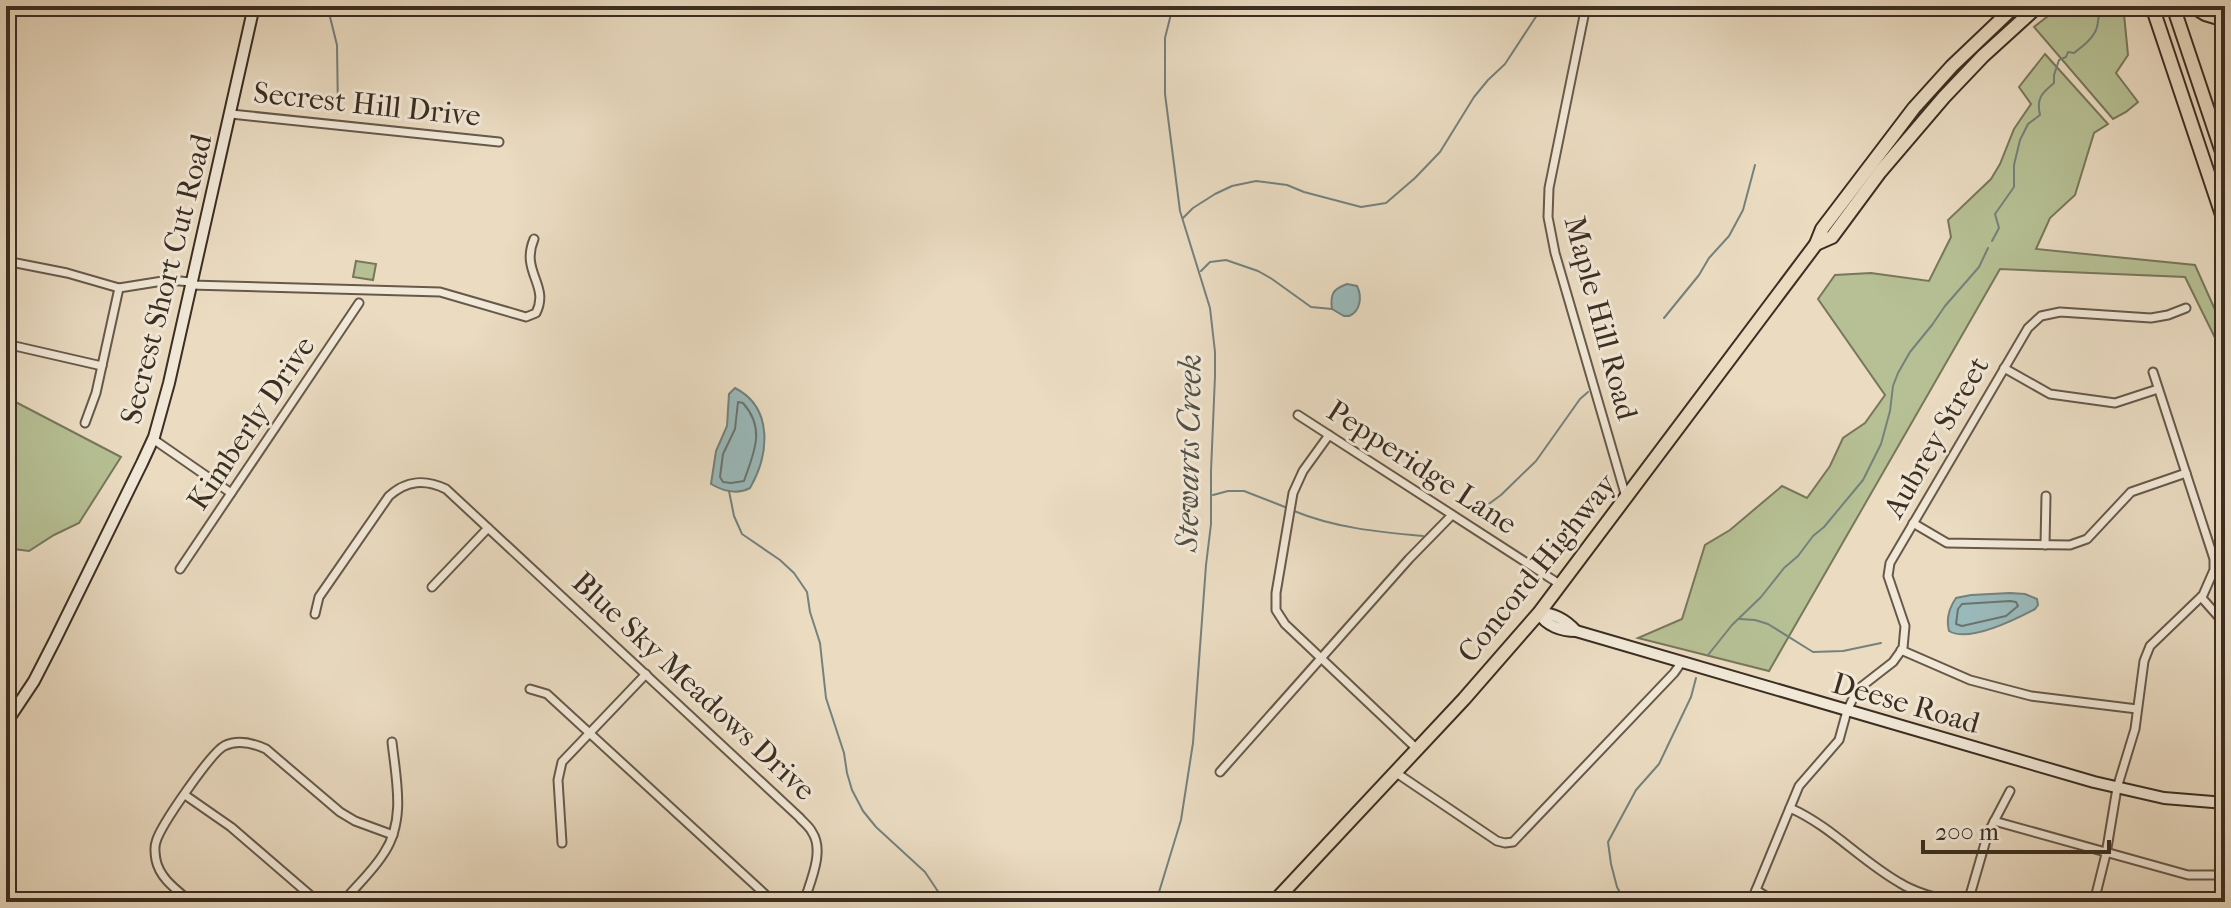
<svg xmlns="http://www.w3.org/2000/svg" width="2231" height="908" font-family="'IM FELL French Canon',serif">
	<rect width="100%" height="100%" fill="#eadbc1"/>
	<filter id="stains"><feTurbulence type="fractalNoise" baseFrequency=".0025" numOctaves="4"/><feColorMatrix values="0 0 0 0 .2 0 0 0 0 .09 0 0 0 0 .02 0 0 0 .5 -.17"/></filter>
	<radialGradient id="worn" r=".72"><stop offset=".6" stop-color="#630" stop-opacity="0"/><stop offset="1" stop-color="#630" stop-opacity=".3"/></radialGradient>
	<g fill="#b6c094" stroke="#78775b" stroke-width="2">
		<path d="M2061,6H2121L2124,14L2128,55L2116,73L2138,102L2126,112L2113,119L2034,27Z"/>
		<path d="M2045,54L2108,124L2094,133L2075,195L2050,218L2036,249L2195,265L2225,332V358L2185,277L2000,269L1769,671L1638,638L1682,619L1705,545L1730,530L1782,486L1807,498L1830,466L1843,438L1865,423L1885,395L1818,299L1835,275L1871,273L1929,281L1951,237L1948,220L1991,179L2000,164L2014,129L2031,104L2019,87Z"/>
		<path d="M356,261L376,264L373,280L353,277Z"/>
		<path d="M6,397L121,457L79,523L54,535L29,551L6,548Z"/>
	</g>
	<g fill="#9ab9ba" stroke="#74817d" stroke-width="2">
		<path d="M1347,284L1357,286C1362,296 1361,311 1349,316H1344L1332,309C1330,294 1333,289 1347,284Z"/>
		<path d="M735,388C774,408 769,455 750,488C737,495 723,491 711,484L716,451L727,426L729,394Z"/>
		<path d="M2010,593L2025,594L2037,599L2038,605L2035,609C2016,619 1969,643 1949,631C1946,619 1949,608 1956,598L1971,595Z"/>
	</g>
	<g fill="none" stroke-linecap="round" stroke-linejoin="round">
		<g stroke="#6a746e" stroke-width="2">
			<path d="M738,402L743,403C766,429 754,452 744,481L731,483L723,482L720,477L723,454L735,429Z"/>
			<path d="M2010,601L2016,602L2018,606L2006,616L1962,626L1956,624L1958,609L1962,604Z"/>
		</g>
		<g stroke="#74817d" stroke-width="2">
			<path d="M331,6L330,17L337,45L338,113"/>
			<path d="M1183,218L1193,208L1215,194L1232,186L1256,181L1287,185L1304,192L1361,207L1386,203L1415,178L1440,152L1474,97L1488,80L1505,64L1543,6"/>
			<path d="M1992,241L1999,228L1995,214L2014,187V165L2020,140L2028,124L2040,115C2036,98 2042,93 2054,83V75L2059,60L2066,57L2068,52L2074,53C2083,46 2094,38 2097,27C2099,19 2098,14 2101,6"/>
			<path d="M1201,271L1210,262L1226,260L1258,271L1272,279L1311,307L1332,309"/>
			<path d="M1664,318L1699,275L1709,258L1729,236L1743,210L1755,165"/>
			<path d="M729,491L734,516L742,534L780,560L794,573L807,592L810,612L820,643L826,698L844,753L847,773L852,790L863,811L876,827L925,872L945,902"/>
			<path d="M1213,495L1228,491H1244L1285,507"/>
			<path d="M1294,511C1335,528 1379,532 1423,536"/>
			<path d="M1475,514L1501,495L1536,461L1580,399L1588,392"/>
			<path d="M1740,619L1755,620L1768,624L1813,652L1843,651L1881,643"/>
			<path d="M1708,655L1732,625L1761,597L1784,568L1798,556L1813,536L1824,527L1863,480L1881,444L1890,411L1893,386L1898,373L1910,352L1932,325L1945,306L1979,267L1988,248"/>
			<path d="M1156,902L1181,820L1193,743L1206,565L1211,524V471L1215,376V352L1210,308L1180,211L1165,94V38L1173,6"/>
			<path d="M1625,902L1617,887L1611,864L1608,842L1636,790L1659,764L1691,697L1696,678"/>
		</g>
		<defs>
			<g id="street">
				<path d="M1586,6L1549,188L1548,217L1555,253L1626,497"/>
				<path d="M231,114L499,142"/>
				<path d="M6,261L67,273L119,288L169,280L191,282"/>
				<path d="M190,285L440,292L526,317L536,313C550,285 520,272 534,239"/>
				<path d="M6,344L102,366"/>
				<path d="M2004,368L2050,394L2115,403L2158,389"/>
				<path d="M1298,415L1561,585"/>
				<path d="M85,423L96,393L119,288"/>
				<path d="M1329,435L1303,471L1293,493L1276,593V610L1285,624L1417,749"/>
				<path d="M153,439L231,493"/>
				<path d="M1913,523L1947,543L2070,545L2087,539L2131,492L2186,473"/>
				<path d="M2045,545L2046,496"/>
				<path d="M180,569L359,303"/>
				<path d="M432,587L488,528"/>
				<path d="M2201,597L2225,624"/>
				<path d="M315,614L319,597L389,496C407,480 425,479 446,489L799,817C803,822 809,826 812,832C825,851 810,882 804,902"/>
				<path d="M1901,650L1970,680L2031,696L2137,709"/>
				<path d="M530,689L547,694L768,897L783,902"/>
				<path d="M1220,772L1409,559L1452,515"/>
				<path d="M1395,772L1497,841L1505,843L1513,842L1674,673L1681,663"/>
				<path d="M185,795L231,827L318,902"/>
				<path d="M1790,808C1831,826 1861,861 1900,883C1916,893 1935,897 1954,902"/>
				<path d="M1994,821L2188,875H2225"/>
				<path d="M562,843L558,780L562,762L646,674"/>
				<path d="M1756,890L1775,902"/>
				<path d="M191,902C177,890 160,879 156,860C155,854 154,847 156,842C160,826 211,753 224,746C238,739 253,743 266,749L340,812L355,821L393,835"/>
				<path d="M343,902C356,886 373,871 384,853C406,820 396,779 392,742"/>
				<path d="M1751,902L1799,786L1839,740L1847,711L1857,690L1893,662L1903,648L1905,626L1888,576L1890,563L2028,328L2041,316L2060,312L2151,318L2168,315L2186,308"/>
				<path d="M1968,902L1988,833L2010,791"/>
				<path d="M2094,902L2106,854L2117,788L2135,729L2144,661L2150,646L2203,595L2214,570V559L2153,372"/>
			</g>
			<g id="secondary">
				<path d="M1539,613C1546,626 1562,631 1576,631L2094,782L2164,798L2225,803"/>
				<path d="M1539,613C1554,613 1566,620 1576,631"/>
				<path d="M6,723L34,681L55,640L142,463L154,437L169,383L254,6"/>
			</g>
			<g id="highway">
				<path d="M2152,6L2225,224"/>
				<path d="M2173,6L2225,161"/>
				<path d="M2192,6L2205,14L2225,20"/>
				<path d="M1816,244L1832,237L1880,172L1944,97L1983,56L2038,6"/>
				<path d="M1274,902L1464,699L1539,613L1816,244L1822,229L1914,108L1952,66L2015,6"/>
			</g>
		</defs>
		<use href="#street" stroke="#67594a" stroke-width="11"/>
		<use href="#secondary" stroke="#3b2e22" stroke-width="14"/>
		<use href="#highway" stroke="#3b2e22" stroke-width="16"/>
		<use href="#street" stroke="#f1e8d7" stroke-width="7"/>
		<use href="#secondary" stroke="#f1e8d7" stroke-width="10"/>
		<use href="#highway" stroke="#eadbc1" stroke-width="12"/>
	</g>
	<g text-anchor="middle" stroke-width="6" stroke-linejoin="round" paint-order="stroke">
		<g font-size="30" fill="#3b2e22" stroke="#f1e8d7">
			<text transform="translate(367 104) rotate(6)" y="10">Secrest Hill Drive</text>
			<text transform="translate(166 279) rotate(-76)" y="10">Secrest Short Cut Road</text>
			<text transform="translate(1601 318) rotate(75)" y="10">Maple Hill Road</text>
			<text transform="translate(251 423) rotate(-56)" y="10">Kimberly Drive</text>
			<text transform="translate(1936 437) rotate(-60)" y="10">Aubrey Street</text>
			<text transform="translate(1422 467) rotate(33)" y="10">Pepperidge Lane</text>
			<text transform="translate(1537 568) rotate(-51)" y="10">Concord Highway</text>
			<text transform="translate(694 686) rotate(43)" y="10">Blue Sky Meadows Drive</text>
			<text transform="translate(1906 703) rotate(16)" y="10">Deese Road</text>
		</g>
		<g font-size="32" font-style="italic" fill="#535148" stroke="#f1e8d7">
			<text transform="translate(1188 453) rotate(-89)" y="11">Stewarts Creek</text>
		</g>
	</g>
	<rect width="2231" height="908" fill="none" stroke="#eadbc1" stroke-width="32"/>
	<rect x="8" y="8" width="2215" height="892" fill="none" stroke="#3b2e22" stroke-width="4"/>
	<rect x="16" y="16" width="2199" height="876" fill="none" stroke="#3b2e22" stroke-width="2"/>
	<path d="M1923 840v12h186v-12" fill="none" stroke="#3b2e22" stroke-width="4"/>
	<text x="1935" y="840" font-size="24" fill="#3b2e22" stroke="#f1e8d7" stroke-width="6" paint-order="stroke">200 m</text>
	<rect width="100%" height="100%" filter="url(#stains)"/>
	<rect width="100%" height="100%" fill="url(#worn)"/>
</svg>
